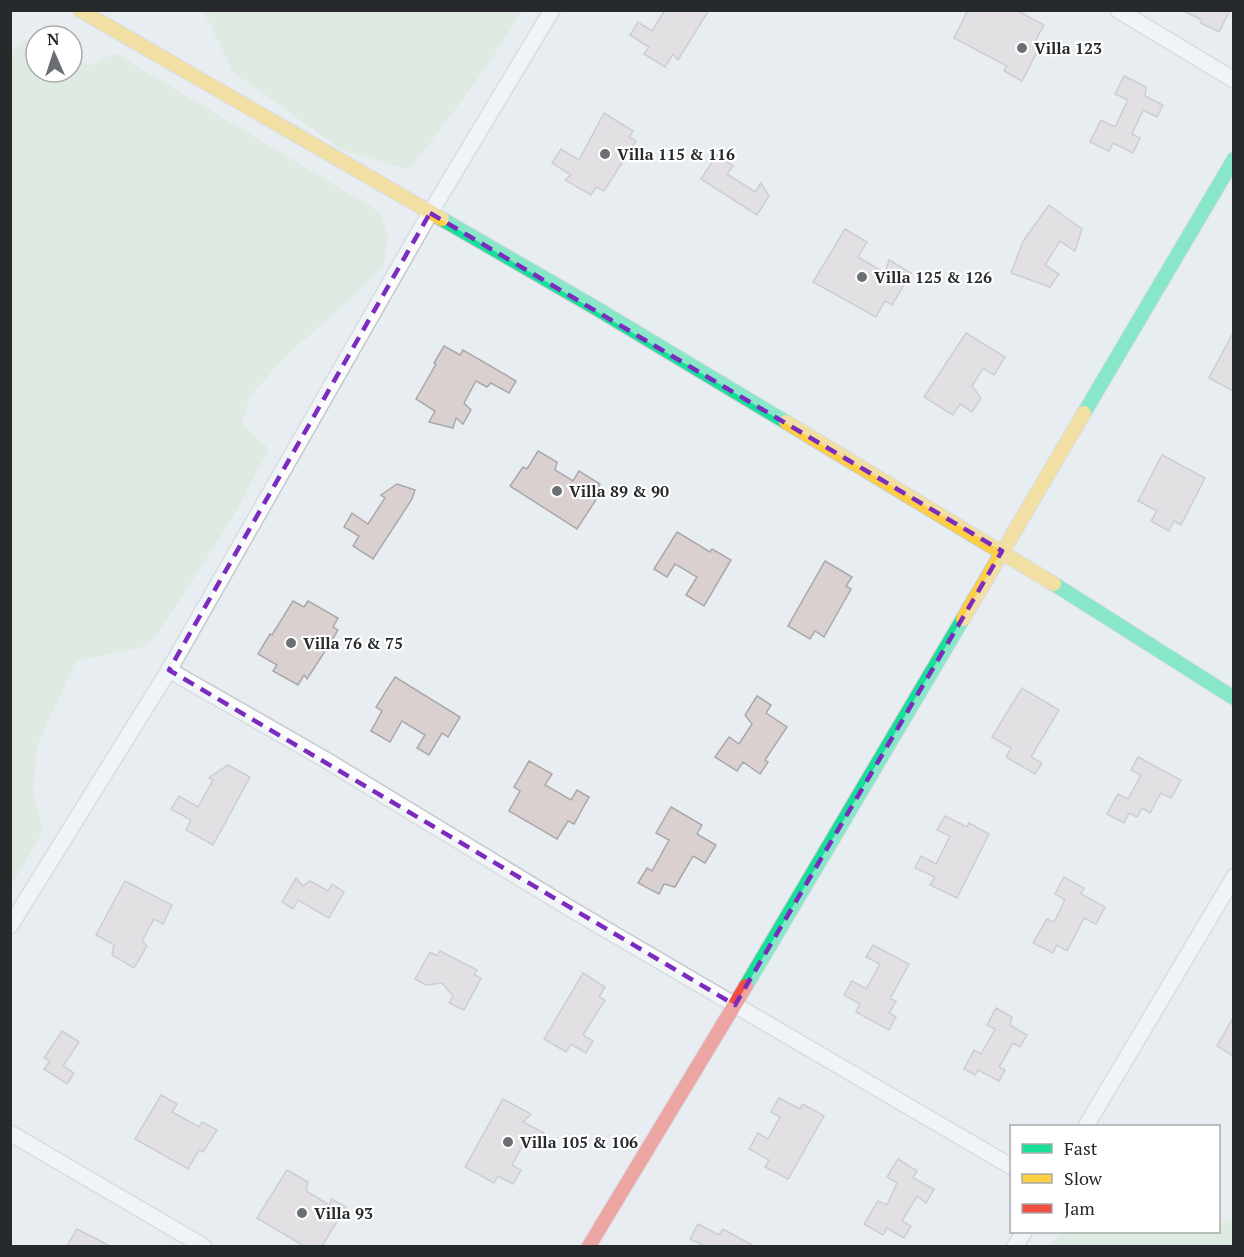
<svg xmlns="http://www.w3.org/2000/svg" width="1244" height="1257" font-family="'PT Serif',serif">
	<rect width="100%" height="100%" fill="#e8edf2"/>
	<g fill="#d5e9cf">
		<path d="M203,11H522C488,67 450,119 408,170L340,149L233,72Z"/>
		<path d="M25,40L36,43V72H72V58L89,65L115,53L380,212L388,236L383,266L344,305L287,355L251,395L242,423L269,449L233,517L154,640L139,648L76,661L37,746L33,791L43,831L11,886L10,58L14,47Z"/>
		<path d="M1233,1219V1246H1050L1061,1232H1218L1219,1223Z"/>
	</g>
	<g fill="#dbd0d0" stroke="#a9a9ab" stroke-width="1.5">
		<path d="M665,10H709L678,60L673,54L665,67L644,54L649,47L630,35L638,22L652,31Z"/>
		<path d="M968,10H1016L1044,25L1033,45L1037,52L1022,81L1004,71L1007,66L954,38Z"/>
		<path d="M1182,10H1230L1219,32L1201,23L1202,20Z"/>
		<path d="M1124,76L1146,87L1145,96L1163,105L1157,117L1143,110L1132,134L1140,138L1133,153L1113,143L1109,151L1090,142L1101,120L1115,127L1128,100L1115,94Z"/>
		<path d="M604,113L633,131L629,137L636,141L604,191L596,187L591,195L565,180L571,175L552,163L561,149L579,160Z"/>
		<path d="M717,155L733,166L727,174L755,192L761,183L769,196L757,215L701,179Z"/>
		<path d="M1049,205L1082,229L1075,251L1060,241L1045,265L1059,274L1050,287L1011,273L1023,241Z"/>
		<path d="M845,229L867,242L858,257L885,273L889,260L911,273L892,305L885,301L876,317L813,282Z"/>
		<path d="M966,333L1005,357L994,375L983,368L972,386L981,398L972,412L960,404L953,415L924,397Z"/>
		<path d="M1233,333V391L1209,378Z"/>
		<path d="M444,346L460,355L463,350L516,381L509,393L491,383L487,387L476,381L464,403L471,410L463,424L456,418L453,428L429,422L435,411L416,399L436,364L434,363Z"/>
		<path d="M538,451L557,462L555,470L573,481L579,471L600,484L593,496L597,498L577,529L510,486L523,467L527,469Z"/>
		<path d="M1162,455L1205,478L1181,525L1174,521L1169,531L1151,521L1157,511L1138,501Z"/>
		<path d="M397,484L415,490L412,499L373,559L353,546L359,536L344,527L352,513L368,524L385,498L381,495Z"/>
		<path d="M677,532L710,552L712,549L731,560L704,606L686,595L697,577L675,564L667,577L654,569Z"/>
		<path d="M825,561L852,577L846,586L851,589L824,637L815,631L810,639L788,626Z"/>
		<path d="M293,601L304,607L308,601L338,618L333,627L338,630L329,645L307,679L304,675L298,685L273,671L277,665L258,654L270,634L272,635Z"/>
		<path d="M395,677L460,717L448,737L442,733L429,755L417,748L425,735L402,721L390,742L371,731L382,711L376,707Z"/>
		<path d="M1022,688L1059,710L1031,757L1042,763L1035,774L1006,757L1011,748L992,737Z"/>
		<path d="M757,696L771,705L766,713L787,727L765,760L768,762L760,774L743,762L737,771L715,757L729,737L739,744L752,724L745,715Z"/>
		<path d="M1138,757L1181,780L1171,798L1161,793L1150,813L1142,808L1137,817L1129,813L1124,823L1107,814L1118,794L1128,799L1141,775L1131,770Z"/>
		<path d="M529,761L552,774L545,785L571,800L577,790L589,797L574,824L568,821L557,839L509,811L520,791L514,787Z"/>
		<path d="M228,765L250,777L213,845L186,830L191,820L171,809L179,796L198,807L213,780L209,778Z"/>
		<path d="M671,807L702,825L697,834L716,845L705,863L693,856L675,887L664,884L659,894L638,883L647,868L652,871L669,840L656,833Z"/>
		<path d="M945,816L967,827L969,823L989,834L957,898L930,885L935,877L915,868L921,856L936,864L950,836L937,830Z"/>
		<path d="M1064,877L1084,888L1081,894L1105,907L1096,924L1084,918L1067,951L1057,945L1053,953L1033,943L1047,919L1054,922L1065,900L1055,894Z"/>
		<path d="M296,878L303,886L310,881L328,891L332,884L344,892L329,918L298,900L293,909L282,902Z"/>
		<path d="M125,881L172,905L163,924L154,919L142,941L147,946L134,968L112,955L114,945L96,935Z"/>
		<path d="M873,945L909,964L890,999L896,1001L889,1013L896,1017L889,1030L856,1012L860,1004L844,995L852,981L866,989L880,964L866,957Z"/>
		<path d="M440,951L477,970L474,975L481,978L464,1010L449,1003L453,996L442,983L426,985L415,979L430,952L437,956Z"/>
		<path d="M583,973L605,987L599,997L605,1000L583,1035L593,1041L586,1053L571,1044L566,1052L544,1039Z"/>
		<path d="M996,1008L1012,1017L1010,1025L1027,1035L1020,1047L1013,1043L999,1067L1005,1070L999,1081L978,1070L975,1075L964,1069L974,1050L981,1054L995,1029L987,1025Z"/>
		<path d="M1233,1018V1056L1217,1046Z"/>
		<path d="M62,1031L79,1042L63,1066L74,1073L67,1084L44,1069L50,1061L44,1058Z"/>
		<path d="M161,1095L177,1104L172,1112L199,1127L202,1122L217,1130L203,1152L199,1150L188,1169L135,1139Z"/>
		<path d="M779,1098L800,1109L803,1104L824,1116L788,1179L765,1167L769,1160L749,1149L758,1133L768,1139L780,1117L771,1112Z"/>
		<path d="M503,1099L531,1114L523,1122L544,1133L535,1149L524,1143L512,1165L521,1170L513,1184L498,1176L494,1183L465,1167Z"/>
		<path d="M898,1159L917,1171L913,1178L934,1189L926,1203L917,1196L902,1221L911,1226L904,1238L887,1228L883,1235L864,1224L878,1201L887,1205L897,1183L887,1177Z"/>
		<path d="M287,1170L308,1182L306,1191L329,1205L332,1199L346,1207L322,1246H304L257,1218Z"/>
		<path d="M698,1224L719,1235L723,1229L754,1246H704L690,1239Z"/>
		<path d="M77,1229L110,1246H67Z"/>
	</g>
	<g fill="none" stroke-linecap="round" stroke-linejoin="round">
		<defs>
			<g id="street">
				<path d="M1118,10L1234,80"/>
				<path d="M169,670L326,760L576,912L1012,1167"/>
				<path d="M10,926L169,670L430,213L552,10"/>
				<path d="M1086,1126L1234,877"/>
				<path d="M10,1133L203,1246"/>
				<path d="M1015,1246L1024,1232"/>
			</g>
			<g id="fast">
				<path d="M442,219L596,308L786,422"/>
				<path d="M1084,413L1234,159"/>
				<path d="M1054,584L1234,698"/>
				<path d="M746,986L963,619"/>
			</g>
			<g id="slow">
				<path d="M80,10L442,219"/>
				<path d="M786,422L1054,584"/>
				<path d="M963,619L1084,413"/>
			</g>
			<path id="jam" d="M589,1246L746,986"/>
		</defs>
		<use href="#street" stroke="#c6c9cd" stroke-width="18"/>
		<use href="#fast" stroke="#c6c9cd" stroke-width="16"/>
		<use href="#slow" stroke="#c6c9cd" stroke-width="16"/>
		<use href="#jam" stroke="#c6c9cd" stroke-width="16"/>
		<use href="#street" stroke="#fcfcfd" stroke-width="15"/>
		<use href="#fast" stroke="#16e098" stroke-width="14"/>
		<use href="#slow" stroke="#ffcf43" stroke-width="14"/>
		<use href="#jam" stroke="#f24e42" stroke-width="14"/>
	</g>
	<path d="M0 0H1244V1257H0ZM430,213L1002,551L735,1005L169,670Z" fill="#e8edf2" fill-opacity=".55" fill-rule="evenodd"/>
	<path fill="none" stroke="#7b2cbf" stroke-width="4.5" stroke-dasharray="12 8" stroke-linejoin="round" d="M430,213L1002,551L735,1005L169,670Z"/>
	<g fill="#6b6e72" stroke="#fff" stroke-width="2">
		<circle cx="1022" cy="48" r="6"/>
		<circle cx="605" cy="154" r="6"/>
		<circle cx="862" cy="277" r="6"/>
		<circle cx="557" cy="491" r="6"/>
		<circle cx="291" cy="643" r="6"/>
		<circle cx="508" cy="1142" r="6"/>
		<circle cx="302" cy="1213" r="6"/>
	</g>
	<g text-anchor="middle" stroke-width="4.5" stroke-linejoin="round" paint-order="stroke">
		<g font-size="16" font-weight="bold" fill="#272a2d" stroke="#fff" text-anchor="start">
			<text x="1034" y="54">Villa 123</text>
			<text x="617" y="160">Villa 115 &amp; 116</text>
			<text x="874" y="283">Villa 125 &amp; 126</text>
			<text x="569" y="497">Villa 89 &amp; 90</text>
			<text x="303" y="649">Villa 76 &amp; 75</text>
			<text x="520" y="1148">Villa 105 &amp; 106</text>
			<text x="314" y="1219">Villa 93</text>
		</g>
	</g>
	<rect width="1244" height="1257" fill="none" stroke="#272a2d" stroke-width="24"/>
	<rect x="1010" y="1125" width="210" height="108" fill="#ffffff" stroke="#a9aaab" stroke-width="1.5"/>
	<rect x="1022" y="1144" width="30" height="9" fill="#16e098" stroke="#a9aaab" stroke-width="1.5"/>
	<text x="1064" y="1155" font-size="18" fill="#272a2d">Fast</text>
	<rect x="1022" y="1174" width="30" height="9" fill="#ffcf43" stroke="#a9aaab" stroke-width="1.5"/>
	<text x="1064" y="1185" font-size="18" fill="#272a2d">Slow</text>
	<rect x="1022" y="1204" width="30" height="9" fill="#f24e42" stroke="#a9aaab" stroke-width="1.5"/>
	<text x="1064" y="1215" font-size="18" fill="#272a2d">Jam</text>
	<g transform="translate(54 54) rotate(357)"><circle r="28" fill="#ffffff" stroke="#a9aaab" stroke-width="1.5"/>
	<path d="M0-4.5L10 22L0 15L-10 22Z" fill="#6b6e72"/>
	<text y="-9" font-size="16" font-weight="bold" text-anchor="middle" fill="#272a2d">N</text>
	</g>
</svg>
